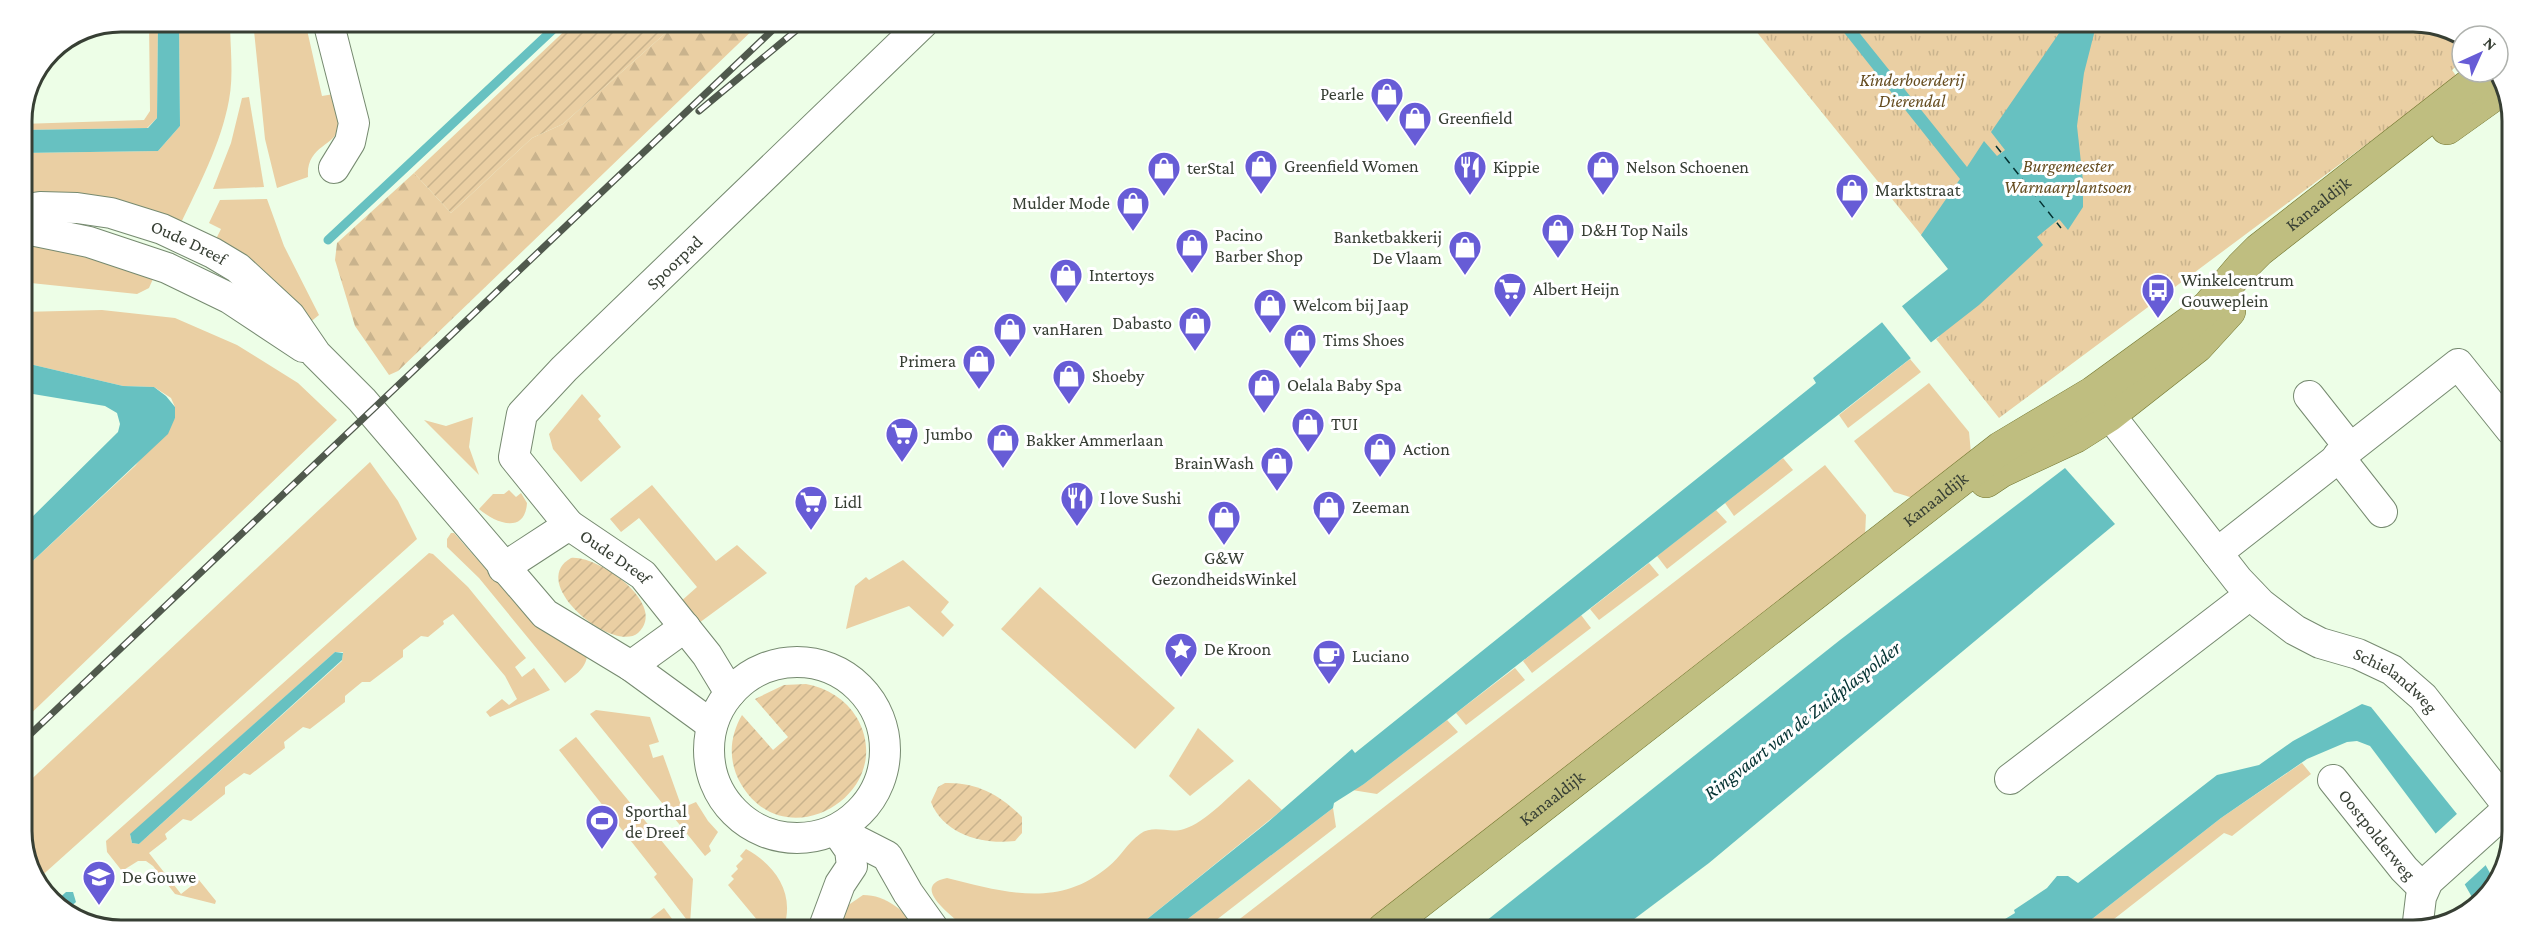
<svg xmlns="http://www.w3.org/2000/svg" width="2534" height="952" font-family="'Crimson Pro',serif">
	<defs>
		<pattern id="forest-firs" width="22" height="20" patternUnits="userSpaceOnUse" patternTransform="scale(1.5)"><rect width="22" height="20" fill="#eacfa3"/><path d="M5 1l3.5 6h-7zM16 11l3.5 6h-7z" fill="#c9b38d"/></pattern>
		<pattern id="park-tufts" width="24" height="20" patternUnits="userSpaceOnUse" patternTransform="scale(1.5)"><rect width="24" height="20" fill="#eacfa3"/><path d="M3 7l-1-3M5 7V3M7 7l1-3M15 17l-1-3M17 17v-4M19 17l1-3" fill="none" stroke="#c9b38d"/></pattern>
		<pattern id="garden-furrows" width="10" height="10" patternUnits="userSpaceOnUse" patternTransform="scale(1.5)"><rect width="10" height="10" fill="#eacfa3"/><path d="M-1 1l2-2M0 10L10 0M9 11l2-2" fill="none" stroke="#c9b38d"/></pattern>
	</defs>
	<rect width="100%" height="100%" fill="#edfee7"/>
	<g fill="#eacfa3" fill-rule="evenodd">
		<path d="M149,21H158L157,118L147,128L21,130V124L144,120L150,111Z"/>
		<path d="M179,21H230C230,47 234,75 229,100C221,144 199,185 180,225L21,200V153L158,151L180,126Z"/>
		<path d="M253,21H305L322,96L334,94C336,103 341,117 339,127C335,147 306,145 308,177L277,188L265,139Z"/>
		<path d="M249,97L264,187L213,189L231,143L242,98Z"/>
		<path d="M267,199L284,246L319,315L309,323L214,243L221,229L209,223L220,200Z"/>
		<path d="M21,240L156,272L149,288L137,294L21,282Z"/>
		<path d="M102,310L175,318L237,345L298,383L337,420L21,723V572L135,466L175,418V407L171,398L154,387L123,386L21,362V312Z"/>
		<path d="M1910,359L1921,372L1848,428L1839,415Z"/>
		<path d="M1929,383L1969,432L1971,453L1913,498L1894,492L1854,441Z"/>
		<path d="M582,394L601,416L598,419L621,447L581,482L553,449L549,434Z"/>
		<path d="M473,417L469,447L479,475L424,420L446,426Z"/>
		<path d="M1783,458L1793,470L1734,516L1725,503Z"/>
		<path d="M370,462L398,501L417,539L37,880L21,838V789Z"/>
		<path d="M1825,465L1866,515L1865,536L1359,929L1228,928Z"/>
		<path d="M652,485L716,561L737,545L767,573L699,623L679,603L697,587L639,518L621,532L610,519Z"/>
		<path d="M509,490L516,497L521,493L527,503C525,535 495,523 479,509L493,494H504Z"/>
		<path d="M1716,510L1727,522L1667,569L1657,556Z"/>
		<path d="M451,533H454L521,609L587,654C587,668 575,675 565,683L479,578L447,547V539Z"/>
		<path d="M429,553L433,554L468,587L526,658L515,667L522,677L534,668L550,690L490,717L486,712L502,699L509,705L517,699L505,676L453,614L443,621L444,624L428,637L421,636L403,650V657L370,682H362L345,696V702L310,729L303,727L284,742L285,748L250,775L244,773L225,787V794L191,821L183,819L165,834L167,839L149,853L181,894L199,880L216,901L215,904L175,894L153,866L146,861H138L122,871L107,852L106,841ZM335,652H343L342,661L139,844L132,843L130,835Z"/>
		<path d="M903,560L949,602L941,612L954,625L943,637L909,606L846,629L855,586L866,577L869,580Z"/>
		<path d="M1649,563L1659,575L1599,620L1590,609Z"/>
		<path d="M1040,587L1175,708L1135,749L1001,629Z"/>
		<path d="M1581,615L1591,628L1532,673L1523,661Z"/>
		<path d="M1515,668L1525,680L1466,725L1456,713Z"/>
		<path d="M596,710L650,717L659,742L649,745L653,758L663,755L682,808L696,802L708,821L718,832L709,846L711,851L705,856L590,714Z"/>
		<path d="M1447,720L1458,732L1377,794L1352,790L1364,784Z"/>
		<path d="M1198,728L1234,761L1190,796L1169,776Z"/>
		<path d="M576,737L693,879L690,924L654,877L657,874L559,750Z"/>
		<path d="M2302,763L2311,774L2232,836L2224,833L2100,930H2078L2221,818Z"/>
		<path d="M1249,779L1282,810L1136,928H965C954,917 908,886 947,878C1004,892 1058,909 1108,867C1120,858 1127,843 1140,834C1154,824 1169,834 1184,829C1205,823 1231,794 1249,779Z"/>
		<path d="M1333,808L1336,827L1206,928H1176Z"/>
		<path d="M746,849C775,865 795,893 784,927H763L728,885L734,879L731,876L738,869L736,866L743,859L740,856Z"/>
		<path d="M863,895C887,895 903,911 919,928L835,927L847,906Z"/>
		<path d="M664,908L678,927H639Z"/>
	</g>
	<path fill="url(#forest-firs)" d="M678,22H761L398,371L389,375L355,326L335,260L337,243L414,173L451,213L532,138L563,124Z"/>
	<path fill="url(#park-tufts)" d="M1751,25L2446,26L2462,38V61L2452,70L2457,77L1999,418L1936,339L1939,337L1948,268Z"/>
	<g fill="url(#garden-furrows)">
		<path d="M574,22H678L563,124L532,138L451,213L414,173Z"/>
		<path d="M571,558C598,555 669,605 638,633C613,654 526,583 571,558Z"/>
		<path d="M806,684C827,688 846,699 857,718C899,792 786,861 741,784C728,762 729,737 742,715L773,750L788,737L755,699L784,685Z"/>
		<path d="M945,783C977,782 1000,795 1022,817V833L1015,841C983,845 944,835 931,802L938,787Z"/>
	</g>
	<g fill="#67c1c1">
		<path d="M158,21H179L180,126L158,151L21,153V130L148,128L157,118Z"/>
		<path d="M1838,25H1853L1967,167L1984,141L1997,156L2005,150L1991,132L2064,26H2096L2084,73L2077,126L2083,181V207L2068,230L2059,219L2037,237L2043,245L1979,305L1447,720L1364,784L1334,803L1333,808L1176,928H1136L1268,822L1352,749L1355,753L1816,383L1813,378L1948,269L1921,235L1960,179Z"/>
		<path d="M21,362L123,386L154,387L166,396L175,407V418L168,434L21,572V528L118,432L120,424L117,413L105,406L21,392Z"/>
		<path d="M2065,468L2115,524L1709,863L1621,929H1476L1840,640Z"/>
		<path d="M335,652L343,653L342,660L139,844L132,843L130,834Z"/>
		<path d="M2362,704L2371,707L2457,814L2495,882L2477,906L2436,834L2370,746L2357,741L2347,742L2307,759L2221,818L2078,930H1987L2015,913L2014,910L2047,888L2057,876H2068L2078,883L2217,775L2259,765L2293,741Z"/>
		<path d="M66,892H73L76,902L67,910L55,902Z"/>
	</g>
	<g fill="#edfee7">
		<path d="M1901,305L1933,345L1913,361L1881,321Z"/>
		<path d="M2459,812L2488,863L2463,886L2433,836Z"/>
	</g>
	<g fill="none" stroke-linecap="round" stroke-linejoin="round">
		<path stroke="#67c1c1" stroke-width="9" d="M328,240L561,22"/>
		<path stroke="#043232" stroke-width="1.5" stroke-dasharray="8 6" stroke-linecap="butt" d="M1996,146L2061,228"/>
		<defs>
			<g id="minor">
				<path d="M328,21L354,123L350,142L334,168"/>
				<path id="s1" d="M21,210L40,207L77,208L111,213L162,229L213,253L238,268L290,316L316,354L362,400L545,614L631,666L712,725"/>
				<path d="M21,228L89,242L167,268L229,298L303,347"/>
				<path id="s2" d="M2095,396L2238,580L2261,604L2295,630L2320,643L2358,654L2392,670L2423,697L2508,806"/>
				<path d="M2309,396L2350,448"/>
				<path d="M2338,456L2382,512"/>
				<path id="s3" d="M569,525L514,457L522,414L564,369L923,23"/>
				<path d="M2217,553L2458,364L2511,430"/>
				<path id="s4" d="M503,568L569,525L643,575L707,655L730,693"/>
				<circle cx="797" cy="750" r="88"/>
				<path d="M631,666L685,627"/>
				<path d="M2010,779L2251,594"/>
				<path id="s5" d="M2333,780L2404,869L2424,889"/>
				<path d="M836,830L887,856L908,893L933,928"/>
				<path d="M824,927L840,884L852,866L850,850L836,830"/>
				<path d="M2417,930L2421,897L2428,881L2508,809"/>
			</g>
			<g id="major">
				<path d="M2447,128L2503,88"/>
				<path d="M1986,481L2001,471L2076,436L2109,415L2197,346L2229,311"/>
				<path id="s6" d="M1384,929L2001,448L2093,393L2192,321L2209,306L2242,267L2259,250L2487,72"/>
			</g>
		</defs>
		<use href="#minor" stroke="#768a70" stroke-width="32"/>
		<use href="#major" stroke="#73762f" stroke-width="34"/>
		<use href="#minor" stroke="#fff" stroke-width="30"/>
		<use href="#major" stroke="#bfbe80" stroke-width="33"/>
		<defs>
			<g id="rail">
				<path d="M699,111L805,23"/>
				<path d="M21,743L780,23"/>
			</g>
		</defs>
		<use href="#rail" stroke="#50594d" stroke-width="7"/>
		<use href="#rail" stroke="#fff" stroke-width="4.5" stroke-dasharray="14" stroke-linecap="butt"/>
	</g>
	<defs>
		<symbol id="shop-pin" viewBox="-11 -11 22 30"><path d="M0 17L-7.5 6A9.5 9.5 0 1 1 7.5 6Z" fill="#675cd6" stroke="#fff"/><path d="M-5-2.5h2.3a2.7 3.5 0 0 1 5.4 0H5L5.5 6h-11ZM-1.5-2.5h3a1.5 2.3 0 0 0-3 0Z" fill="#fff"/></symbol>
		<symbol id="restaurant-pin" viewBox="-11 -11 22 30"><path d="M0 17L-7.5 6A9.5 9.5 0 1 1 7.5 6Z" fill="#675cd6" stroke="#fff"/><path d="M-5-6h1v4h1v-4h1v4h1v-4h1v5L-1.5 .5V6h-2V.5L-5-1ZM5-6V6H3V1.5H1.5Q1.5-4 5-6Z" fill="#fff"/></symbol>
		<symbol id="supermarket-pin" viewBox="-11 -11 22 30"><path d="M0 17L-7.5 6A9.5 9.5 0 1 1 7.5 6Z" fill="#675cd6" stroke="#fff"/><path d="M-6-5.5h2.5l.6 2H6L4.5 2H-2.5L-4.4-4H-6ZM-1.5 3.2a1.3 1.3 0 1 0 .1 0ZM3 3.2a1.3 1.3 0 1 0 .1 0Z" fill="#fff"/></symbol>
		<symbol id="bus-pin" viewBox="-11 -11 22 30"><path d="M0 17L-7.5 6A9.5 9.5 0 1 1 7.5 6Z" fill="#675cd6" stroke="#fff"/><path d="M-5-6H5V4H4V6H2V4H-2V6H-4V4H-5ZM-3.5-4V0h7V-4ZM-3.5 1.2v1.5H-2V1.2ZM2 1.2v1.5H3.5V1.2Z" fill="#fff"/></symbol>
		<symbol id="sight-pin" viewBox="-11 -11 22 30"><path d="M0 17L-7.5 6A9.5 9.5 0 1 1 7.5 6Z" fill="#675cd6" stroke="#fff"/><path d="M0-6L1.8-2.2L6-1.7L2.9 1.2L3.7 5.4L0 3.3L-3.7 5.4L-2.9 1.2L-6-1.7L-1.8-2.2Z" fill="#fff"/></symbol>
		<symbol id="cafe-pin" viewBox="-11 -11 22 30"><path d="M0 17L-7.5 6A9.5 9.5 0 1 1 7.5 6Z" fill="#675cd6" stroke="#fff"/><path d="M-5.5-4.5H6V0H3Q3 3.5 0 3.5H-2.5Q-5.5 3.5-5.5 0ZM3-3.2v2h1.7v-2ZM-6 4.5H4V6H-6Z" fill="#fff"/></symbol>
		<symbol id="stadium-pin" viewBox="-11 -11 22 30"><path d="M0 17L-7.5 6A9.5 9.5 0 1 1 7.5 6Z" fill="#675cd6" stroke="#fff"/><path d="M0-5a6.5 5 0 1 0 0 10a6.5 5 0 1 0 0-10ZM-3.5-1.8h7v3.6h-7Z" fill="#fff"/></symbol>
		<symbol id="school-pin" viewBox="-11 -11 22 30"><path d="M0 17L-7.5 6A9.5 9.5 0 1 1 7.5 6Z" fill="#675cd6" stroke="#fff"/><path d="M0-5L7-2L0 1L-7-2ZM-4 1L0 2.5L4 1V4Q0 6-4 4Z" fill="#fff"/></symbol>
	</defs>
	<g fill-rule="evenodd">
		<use href="#shop-pin" x="1368" y="75" width="38" height="52"/>
		<use href="#shop-pin" x="1396" y="99" width="38" height="52"/>
		<use href="#shop-pin" x="1242" y="147" width="38" height="52"/>
		<use href="#restaurant-pin" x="1451" y="148" width="38" height="52"/>
		<use href="#shop-pin" x="1584" y="148" width="38" height="52"/>
		<use href="#shop-pin" x="1145" y="149" width="38" height="52"/>
		<use href="#shop-pin" x="1833" y="171" width="38" height="52"/>
		<use href="#shop-pin" x="1114" y="184" width="38" height="52"/>
		<use href="#shop-pin" x="1539" y="211" width="38" height="52"/>
		<use href="#shop-pin" x="1173" y="226" width="38" height="52"/>
		<use href="#shop-pin" x="1446" y="228" width="38" height="52"/>
		<use href="#shop-pin" x="1047" y="256" width="38" height="52"/>
		<use href="#supermarket-pin" x="1491" y="270" width="38" height="52"/>
		<use href="#bus-pin" x="2139" y="271" width="38" height="52"/>
		<use href="#shop-pin" x="1251" y="286" width="38" height="52"/>
		<use href="#shop-pin" x="1176" y="304" width="38" height="52"/>
		<use href="#shop-pin" x="991" y="310" width="38" height="52"/>
		<use href="#shop-pin" x="1281" y="321" width="38" height="52"/>
		<use href="#shop-pin" x="960" y="342" width="38" height="52"/>
		<use href="#shop-pin" x="1050" y="357" width="38" height="52"/>
		<use href="#shop-pin" x="1245" y="366" width="38" height="52"/>
		<use href="#shop-pin" x="1289" y="405" width="38" height="52"/>
		<use href="#supermarket-pin" x="883" y="415" width="38" height="52"/>
		<use href="#shop-pin" x="984" y="421" width="38" height="52"/>
		<use href="#shop-pin" x="1361" y="430" width="38" height="52"/>
		<use href="#shop-pin" x="1258" y="444" width="38" height="52"/>
		<use href="#restaurant-pin" x="1058" y="479" width="38" height="52"/>
		<use href="#supermarket-pin" x="792" y="483" width="38" height="52"/>
		<use href="#shop-pin" x="1310" y="488" width="38" height="52"/>
		<use href="#shop-pin" x="1205" y="498" width="38" height="52"/>
		<use href="#sight-pin" x="1162" y="630" width="38" height="52"/>
		<use href="#cafe-pin" x="1310" y="637" width="38" height="52"/>
		<use href="#stadium-pin" x="583" y="802" width="38" height="52"/>
		<use href="#school-pin" x="80" y="858" width="38" height="52"/>
	</g>
	<g text-anchor="middle" stroke-width="6" stroke-linejoin="round" paint-order="stroke">
		<g font-size="18" font-style="italic" fill="#664d20" stroke="#fff">
			<text x="1912" y="86">Kinderboerderij<tspan x="1912" dy="21">Dierendal</tspan></text>
			<text x="2068" y="172">Burgemeester<tspan x="2068" dy="21">Warnaarplantsoen</tspan></text>
		</g>
		<g font-size="18" fill="#373f34" stroke="#fff" text-anchor="start">
			<text x="1364" y="100" text-anchor="end">Pearle</text>
			<text x="1438" y="124">Greenfield</text>
			<text x="1284" y="172">Greenfield Women</text>
			<text x="1493" y="173">Kippie</text>
			<text x="1626" y="173">Nelson Schoenen</text>
			<text x="1187" y="174">terStal</text>
			<text x="1875" y="196">Marktstraat</text>
			<text x="1110" y="209" text-anchor="end">Mulder Mode</text>
			<text x="1581" y="236">D&amp;H Top Nails</text>
			<text x="1215" y="241">Pacino<tspan x="1215" dy="21">Barber Shop</tspan></text>
			<text x="1442" y="243" text-anchor="end">Banketbakkerij<tspan x="1442" dy="21">De Vlaam</tspan></text>
			<text x="1089" y="281">Intertoys</text>
			<text x="2181" y="286">Winkelcentrum<tspan x="2181" dy="21">Gouweplein</tspan></text>
			<text x="1533" y="295">Albert Heijn</text>
			<text x="1293" y="311">Welcom bij Jaap</text>
			<text x="1172" y="329" text-anchor="end">Dabasto</text>
			<text x="1033" y="335">vanHaren</text>
			<text x="1323" y="346">Tims Shoes</text>
			<text x="956" y="367" text-anchor="end">Primera</text>
			<text x="1092" y="382">Shoeby</text>
			<text x="1287" y="391">Oelala Baby Spa</text>
			<text x="1331" y="430">TUI</text>
			<text x="925" y="440">Jumbo</text>
			<text x="1026" y="446">Bakker Ammerlaan</text>
			<text x="1403" y="455">Action</text>
			<text x="1254" y="469" text-anchor="end">BrainWash</text>
			<text x="1100" y="504">I love Sushi</text>
			<text x="834" y="508">Lidl</text>
			<text x="1352" y="513">Zeeman</text>
			<text x="1224" y="564" text-anchor="middle">G&amp;W<tspan x="1224" dy="21">GezondheidsWinkel</tspan></text>
			<text x="1204" y="655">De Kroon</text>
			<text x="1352" y="662">Luciano</text>
			<text x="625" y="817">Sporthal<tspan x="625" dy="21">de Dreef</tspan></text>
			<text x="122" y="883">De Gouwe</text>
		</g>
		<g font-size="18" fill="#373f34" stroke="#fff">
			<text dy="6" stroke="none"><textPath href="#s6" startOffset="1185">Kanaaldijk</textPath></text>
			<text dy="6" stroke="none"><textPath href="#s1" startOffset="174">Oude Dreef</textPath></text>
			<text dy="6" stroke="none"><textPath href="#s3" startOffset="346">Spoorpad</textPath></text>
			<text dy="6" stroke="none"><textPath href="#s6" startOffset="699">Kanaaldijk</textPath></text>
			<text dy="6" stroke="none"><textPath href="#s4" startOffset="135">Oude Dreef</textPath></text>
			<text dy="6" stroke="none"><textPath href="#s2" startOffset="423">Schielandweg</textPath></text>
			<text dy="6" stroke="none"><textPath href="#s6" startOffset="213">Kanaaldijk</textPath></text>
			<text dy="6" stroke="none"><textPath href="#s5" startOffset="70">Oostpolderweg</textPath></text>
		</g>
		<g font-size="20" font-style="italic" fill="#043232" stroke="#fff">
			<text transform="translate(1802 720) rotate(-38)" y="7">Ringvaart van de Zuidplaspolder</text>
		</g>
	</g>
	<path d="M0 0H2534V952H0ZM121 32H2413A89 89 0 0 1 2502 121V831A89 89 0 0 1 2413 920H121A89 89 0 0 1 32 831V121A89 89 0 0 1 121 32Z" fill="#fff" fill-rule="evenodd"/>
	<path fill="none" stroke="#373f34" stroke-width="3" d="M121 32H2413A89 89 0 0 1 2502 121V831A89 89 0 0 1 2413 920H121A89 89 0 0 1 32 831V121A89 89 0 0 1 121 32Z"/>
	<g transform="translate(2480 54) rotate(45)"><circle r="28" fill="#ffffff" stroke="#afb2ae" stroke-width="1.5"/>
	<path d="M0-4.5L10 22L0 15L-10 22Z" fill="#675cd6"/>
	<text y="-9" font-size="16" font-weight="bold" text-anchor="middle" fill="#373f34">N</text>
	</g>
</svg>
